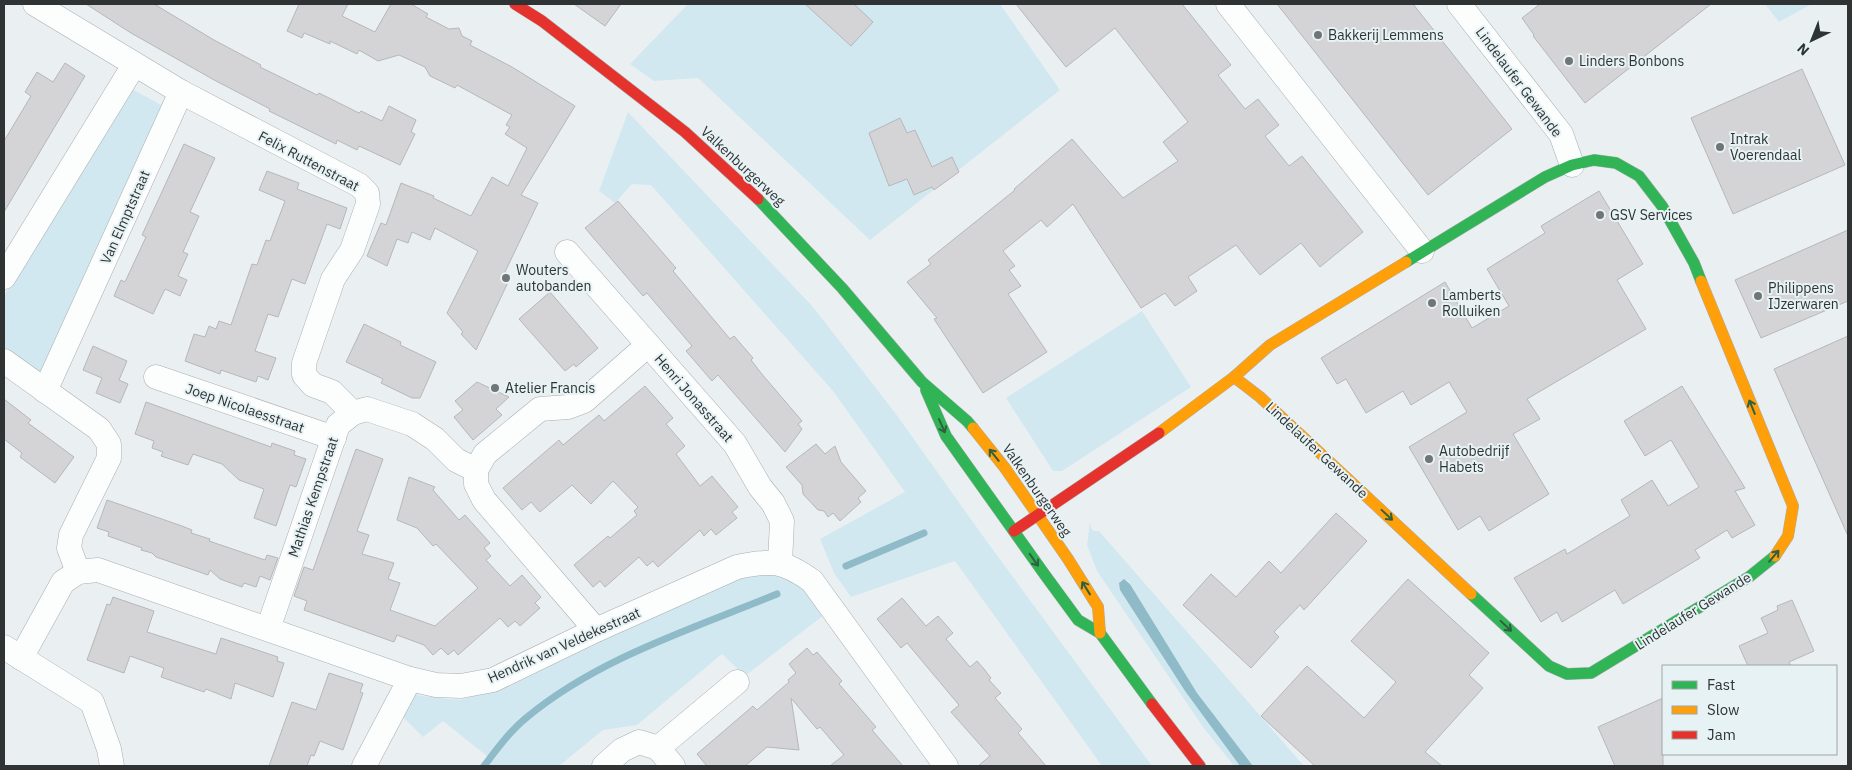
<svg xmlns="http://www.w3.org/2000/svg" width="1852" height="770" font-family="'IBM Plex Sans',sans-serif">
	<rect width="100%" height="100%" fill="#eaf0f2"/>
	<g fill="#d1e8f0">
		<path d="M688,4H1000L1060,90L870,240L698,78L654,81L630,64Z"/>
		<path d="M1765,4H1812L1779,22Z"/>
		<path d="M130,88L165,107L44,370L40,373L4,351V296Z"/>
		<path d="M628,112L813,307L896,414L985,539L1152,766H1102L955,561L851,597L834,573L820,539L905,492L833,391L651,185L632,184L615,203L599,191Z"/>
		<path d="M1142,311L1191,387L1062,471H1053L1006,398Z"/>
		<path d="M1090,521L1091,528L1094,531H1099L1304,766H1253L1197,693L1128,580L1120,581V590L1185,691L1240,766H1234L1203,727L1097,571L1087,545Z"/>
		<path d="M770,570L800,586L824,615L745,676L722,654L637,725L603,730L559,766H482L488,757L443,721L423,737L403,717L415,694L421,696L460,700L489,692L715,582Z"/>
	</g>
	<path fill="#8fbac8" d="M1124,579L1130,584L1197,693L1253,766H1240L1185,691L1120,590L1119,583Z"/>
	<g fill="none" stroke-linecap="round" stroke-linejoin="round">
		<g stroke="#8fbac8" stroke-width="7">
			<path d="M846,566L924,533"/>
			<path d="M484,766C497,749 510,731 526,718C598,658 692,629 777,594"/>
		</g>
	</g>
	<g fill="#d4d4d6" stroke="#b6b7b8">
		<path d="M86,4H154L214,40L261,65L260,67L317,95L319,93L359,113L361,111L382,121L389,106L416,120L411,132L415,134L400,165L359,146L357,150L337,140L336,144L269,111L270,109L216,81L131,33Z"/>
		<path d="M299,4H348L342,16L375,32L391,4H411L428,14L426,17L449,29L459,28L462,36L472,41L470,45L512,67L575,106L521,195L538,203L505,272L511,276L476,350L461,334L463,332L447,313L478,251L435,228L430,240L412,232L408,243L397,239L387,266L367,256L381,223L386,225L401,183L434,196L433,198L471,216L492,177L508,186L527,148L505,134L510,127L506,125L512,115L457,85L455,88L430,76L425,67L399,55L378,61L359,50L357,54L330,41V44L304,33L302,38L287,31Z"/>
		<path d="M574,4H621L605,26Z"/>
		<path d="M805,4H854L873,22L851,46Z"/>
		<path d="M1016,4H1182L1231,65L1218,75L1245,109L1258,99L1279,125L1265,136L1289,166L1302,156L1363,232L1320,267L1301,243L1260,275L1236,245L1188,277L1197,291L1175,306L1165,293L1141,308L1073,204L1047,227L1041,220L1003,251L1015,266L1009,270L1021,286L1008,294L1047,352L983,393L934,319L937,318L907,282L931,264L928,260L1015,190L1014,189L1072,139L1123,198L1178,161L1163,142L1188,122L1115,28L1066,67Z"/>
		<path d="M1277,4H1413L1512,129L1428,195Z"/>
		<path d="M1540,4H1711L1585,103L1533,36L1534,35L1522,18Z"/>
		<path d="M65,63L85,76L4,212V141L31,96L25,92L37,72L53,82Z"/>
		<path d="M1802,69L1845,165L1733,214L1691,118Z"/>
		<path d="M900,118L907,133L915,130L932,167L952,157L959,172L934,190L932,187L914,195L907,179L889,186L869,133Z"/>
		<path d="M184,144L215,158L190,212L199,216L183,252L188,254L178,276L187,280L180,296L165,289L153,314L114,296L121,280L125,282L146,237L142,235Z"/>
		<path d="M267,171L299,183L297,189L347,208L340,229L327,224L305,284L292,279L278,317L268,314L255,351L276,358L268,380L258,376L256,382L221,370L220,374L185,361L194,334L205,337L209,326L216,329L219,321L231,325L252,264L257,265L266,240L270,241L285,201L259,190Z"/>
		<path d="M1599,191L1643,264L1617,280L1646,329L1527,399L1540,419L1513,434L1549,494L1489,531L1480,516L1458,530L1409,447L1467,412L1449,382L1411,405L1403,391L1366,413L1346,379L1337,384L1321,358L1445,282L1472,328L1509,306L1487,269L1545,233L1541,226Z"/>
		<path d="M618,201L676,268L673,271L730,339L734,336L753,358L751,360L761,373L802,421L798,424L802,429L785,452L718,375L712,381L686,351L692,346L647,293L643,296L585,228Z"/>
		<path d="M1848,230V301L1761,338L1735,280Z"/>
		<path d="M550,292L598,348L576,367L574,364L565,371L519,319Z"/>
		<path d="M364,324L401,342L400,345L436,362L420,398H412L381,383L383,379L346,362Z"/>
		<path d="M1848,336V536L1774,369Z"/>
		<path d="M93,346L127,361L119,380L128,384L120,403L96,393L102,378L83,370Z"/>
		<path d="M477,382L509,397L496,409L502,415L473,440L454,417L463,410L455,401Z"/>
		<path d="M645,386L673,418L666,424L685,446L676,454L700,486L712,476L738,507L732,512L737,518L716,535L711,529L704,536L700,530L658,567L653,561L647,566L639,557L605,587L600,581L593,587L574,565L608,536L610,538L637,515L634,511L638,507L613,481L591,504L572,485L540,512L531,502L522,510L503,488L559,440L563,445L599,415L604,421Z"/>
		<path d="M1682,386L1745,488L1735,491L1755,525L1732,538L1727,530L1695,550L1700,558L1623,604L1615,590L1562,622L1557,612L1541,622L1514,578L1565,549L1567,554L1630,516L1621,500L1652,480L1668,506L1699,487L1671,440L1645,456L1624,421Z"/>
		<path d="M4,399L31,420L28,423L74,457L55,483L20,457L22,453L4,439Z"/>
		<path d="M146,402L271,447L272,443L295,451L294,455L306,459L296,487L290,485L276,526L254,518L264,489L239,480L222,464L193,454L188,465L161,456L163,452L152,448L154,441L135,434Z"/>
		<path d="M816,444L825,454L835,446L841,462L866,491L858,498L861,502L840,521L833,513L828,517L824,511L818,510L803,494L802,485L786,467Z"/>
		<path d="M356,449L383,459L357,531L369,535L362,554L394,563L388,579L400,583L390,610L435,626L478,588L436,544L433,546L417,528L397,520L409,477L435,487L433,490L459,520L465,515L490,543L484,548L491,556L486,560L510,586L522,575L541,597L535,603L540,608L520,626L515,621L508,627L500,618L458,655L454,650L448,655L441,648L433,655L424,645L397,635L394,642L304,610L307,601L294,596L304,567L313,570Z"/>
		<path d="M107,500L182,526L192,530L191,533L210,539L209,541L265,560L267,555L278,558L270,580L260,576L256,587L244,583L242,587L220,579L210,570L208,575L156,557L152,553L141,550L142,548L108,536L109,532L97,528Z"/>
		<path d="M1336,513L1367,541L1304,610L1300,605L1274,632L1279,637L1251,668L1183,605L1211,574L1236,597L1269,561L1281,573Z"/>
		<path d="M1408,579L1489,653L1469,675L1483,688L1425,752L1442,766H1315L1261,716L1307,666L1364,718L1396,682L1351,641Z"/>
		<path d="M113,597L154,611L147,632L216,654L221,638L278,657L277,661L284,663L273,697L235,683L231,699L206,689L204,692L161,677L164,668L130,656L124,673L87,660L107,604L110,605Z"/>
		<path d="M902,598L926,626L938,616L953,633L946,639L970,667L977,661L984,669L991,678L989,680L1001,693L995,698L1022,729L1018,733L1046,766H978L990,756L951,712L959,705L907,643L901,648L877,619Z"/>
		<path d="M1792,600L1814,651L1789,662L1791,666H1748L1739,646L1768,633L1761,618L1778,610L1777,606Z"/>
		<path d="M807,648L813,655L817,652L842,681L839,684L876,727L872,730L903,766H830L844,755L820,727L817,729L791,698L799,750L767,747L745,766H707L697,754L753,706L757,710L789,682L788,680L796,673L789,664Z"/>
		<path d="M329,673L363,684L360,692L363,693L343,750L320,741L314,756L311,755L307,766H269L292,702L316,710Z"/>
		<path d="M1663,698V766H1615L1598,727Z"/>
	</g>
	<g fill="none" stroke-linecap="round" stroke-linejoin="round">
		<defs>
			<g id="street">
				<path d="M35,4L181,92L359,185L367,193L368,204L352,250L333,279L304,363V375L313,385L332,392L353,413"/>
				<path d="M1228,4L1422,251"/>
				<path d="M1459,4L1561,134L1572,165"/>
				<path d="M567,252L735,444L760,487L773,503L782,521L780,563"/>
				<path d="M4,277L134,65"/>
				<path d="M4,361L99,429L109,444V458L71,535L69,548L78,572"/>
				<path d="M156,377L334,438"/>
				<path d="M45,391L181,92"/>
				<path d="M476,470L485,454L540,409L568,407L584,401L648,345"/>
				<path d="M268,629L338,425L353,413L367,409L412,424L435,439L456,460L476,470V484L484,500L596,630"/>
				<path d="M4,647L92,702L109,749L112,766"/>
				<path d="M21,658L63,582L78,572L98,570L410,679L436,685L461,686L493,680L596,630L737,567C772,560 783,560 812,581L946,766"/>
				<path d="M658,748L737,682"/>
				<path d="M658,748L673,766"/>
				<path d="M364,766L410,679"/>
				<path d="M604,766L622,750L639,742L658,748"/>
			</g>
			<g id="fast">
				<path d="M758,199L842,288L922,382L967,421L973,428"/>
				<path d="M1406,262L1545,177L1572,165L1594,160L1616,163L1639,176L1662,206L1694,263L1701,281"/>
				<path d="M926,390L946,436L1045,575L1078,620L1100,633L1152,704"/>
				<path d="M1471,594L1549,666L1567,674L1591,673L1749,577L1775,556"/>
			</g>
			<g id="slow">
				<path d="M1701,281L1793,506L1788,536L1775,556"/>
				<path d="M1234,377L1260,397L1471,594"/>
				<path d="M973,428L1005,468L1068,559L1098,607L1100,633"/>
				<path d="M1159,433L1234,377L1270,345L1406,262"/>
			</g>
			<g id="jam">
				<path d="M515,4L542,21L685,132L758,199"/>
				<path d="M1014,531L1159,433"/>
				<path d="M1152,704L1200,766"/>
			</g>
		</defs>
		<use href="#street" stroke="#a9adaf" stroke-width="25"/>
		<use href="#fast" stroke="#a9adaf" stroke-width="12"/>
		<use href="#slow" stroke="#a9adaf" stroke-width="12"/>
		<use href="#jam" stroke="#a9adaf" stroke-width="12"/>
		<use href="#street" stroke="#fcfdfd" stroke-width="24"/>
		<use href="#fast" stroke="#30b455" stroke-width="11"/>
		<use href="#slow" stroke="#ff9f0a" stroke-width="11"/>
		<use href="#jam" stroke="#e5322d" stroke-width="11"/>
	</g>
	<defs><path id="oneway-shaft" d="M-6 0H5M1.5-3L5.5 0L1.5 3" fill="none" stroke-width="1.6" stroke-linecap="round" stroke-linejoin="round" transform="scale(1.25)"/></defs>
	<g stroke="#2f6040">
		<use href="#oneway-shaft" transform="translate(1752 407) rotate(-112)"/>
		<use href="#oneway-shaft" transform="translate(942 426) rotate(66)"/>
		<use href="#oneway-shaft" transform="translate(994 455) rotate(-129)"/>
		<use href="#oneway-shaft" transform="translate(1387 515) rotate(43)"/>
		<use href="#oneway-shaft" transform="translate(1774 556) rotate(-50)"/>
		<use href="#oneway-shaft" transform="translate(1034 560) rotate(55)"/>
		<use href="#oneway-shaft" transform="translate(1086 588) rotate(-122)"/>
		<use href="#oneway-shaft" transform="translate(1506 626) rotate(43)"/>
	</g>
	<g fill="#707576" stroke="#e7f2f5" stroke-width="2">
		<circle cx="1318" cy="35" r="5"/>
		<circle cx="1569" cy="61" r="5"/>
		<circle cx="1720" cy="147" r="5"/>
		<circle cx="1600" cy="215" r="5"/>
		<circle cx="506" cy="278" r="5"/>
		<circle cx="1758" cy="296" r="5"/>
		<circle cx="1432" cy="303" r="5"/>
		<circle cx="495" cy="388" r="5"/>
		<circle cx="1429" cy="459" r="5"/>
	</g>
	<g text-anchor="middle" stroke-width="4" stroke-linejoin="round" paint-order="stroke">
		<g font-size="14" fill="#2f3334" stroke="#e7f2f5" text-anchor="start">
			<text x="1328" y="40">Bakkerij Lemmens</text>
			<text x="1579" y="66">Linders Bonbons</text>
			<text x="1730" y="144">Intrak<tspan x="1730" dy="16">Voerendaal</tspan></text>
			<text x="1610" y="220">GSV Services</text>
			<text x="516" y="275">Wouters<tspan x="516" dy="16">autobanden</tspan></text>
			<text x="1768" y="293">Philippens<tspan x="1768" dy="16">IJzerwaren</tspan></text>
			<text x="1442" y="300">Lamberts<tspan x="1442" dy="16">Rolluiken</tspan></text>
			<text x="505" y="393">Atelier Francis</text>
			<text x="1439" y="456">Autobedrijf<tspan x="1439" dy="16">Habets</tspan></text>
		</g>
		<g font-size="14" fill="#2f3334" stroke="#e7f2f5">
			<text transform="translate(1519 82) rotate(53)" y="5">Lindelaufer Gewande</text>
			<text transform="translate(309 161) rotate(28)" y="5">Felix Ruttenstraat</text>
			<text transform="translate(743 166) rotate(43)" y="5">Valkenburgerweg</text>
			<text transform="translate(125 217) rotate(-66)" y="5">Van Elmptstraat</text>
			<text transform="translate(694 398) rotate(49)" y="5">Henri Jonasstraat</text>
			<text transform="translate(245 408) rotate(19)" y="5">Joep Nicolaesstraat</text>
			<text transform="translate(1317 450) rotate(43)" y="5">Lindelaufer Gewande</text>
			<text transform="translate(1037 490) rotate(55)" y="5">Valkenburgerweg</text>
			<text transform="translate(313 497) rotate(-71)" y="5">Mathias Kempstraat</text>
			<text transform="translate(1693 611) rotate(-32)" y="5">Lindelaufer Gewande</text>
			<text transform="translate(564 645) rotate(-24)" y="5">Hendrik van Veldekestraat</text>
		</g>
	</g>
	<rect width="1852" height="770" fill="none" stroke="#2f3334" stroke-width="10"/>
	<rect x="1662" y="665" width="175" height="90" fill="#e7f2f5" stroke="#9da6a8"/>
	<rect x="1672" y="681" width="25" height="8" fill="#30b455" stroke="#9da6a8"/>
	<text x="1707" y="690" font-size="15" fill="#2f3334">Fast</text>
	<rect x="1672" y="706" width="25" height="8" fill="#ff9f0a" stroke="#9da6a8"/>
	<text x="1707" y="715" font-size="15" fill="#2f3334">Slow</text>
	<rect x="1672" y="731" width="25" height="8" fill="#e5322d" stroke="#9da6a8"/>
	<text x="1707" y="740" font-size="15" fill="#2f3334">Jam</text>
	<g transform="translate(1812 40) rotate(223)" stroke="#e7f2f5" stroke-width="4" paint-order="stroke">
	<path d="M0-4L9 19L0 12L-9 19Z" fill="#2f3334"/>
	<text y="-8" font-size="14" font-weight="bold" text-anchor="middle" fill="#2f3334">N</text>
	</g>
</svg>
